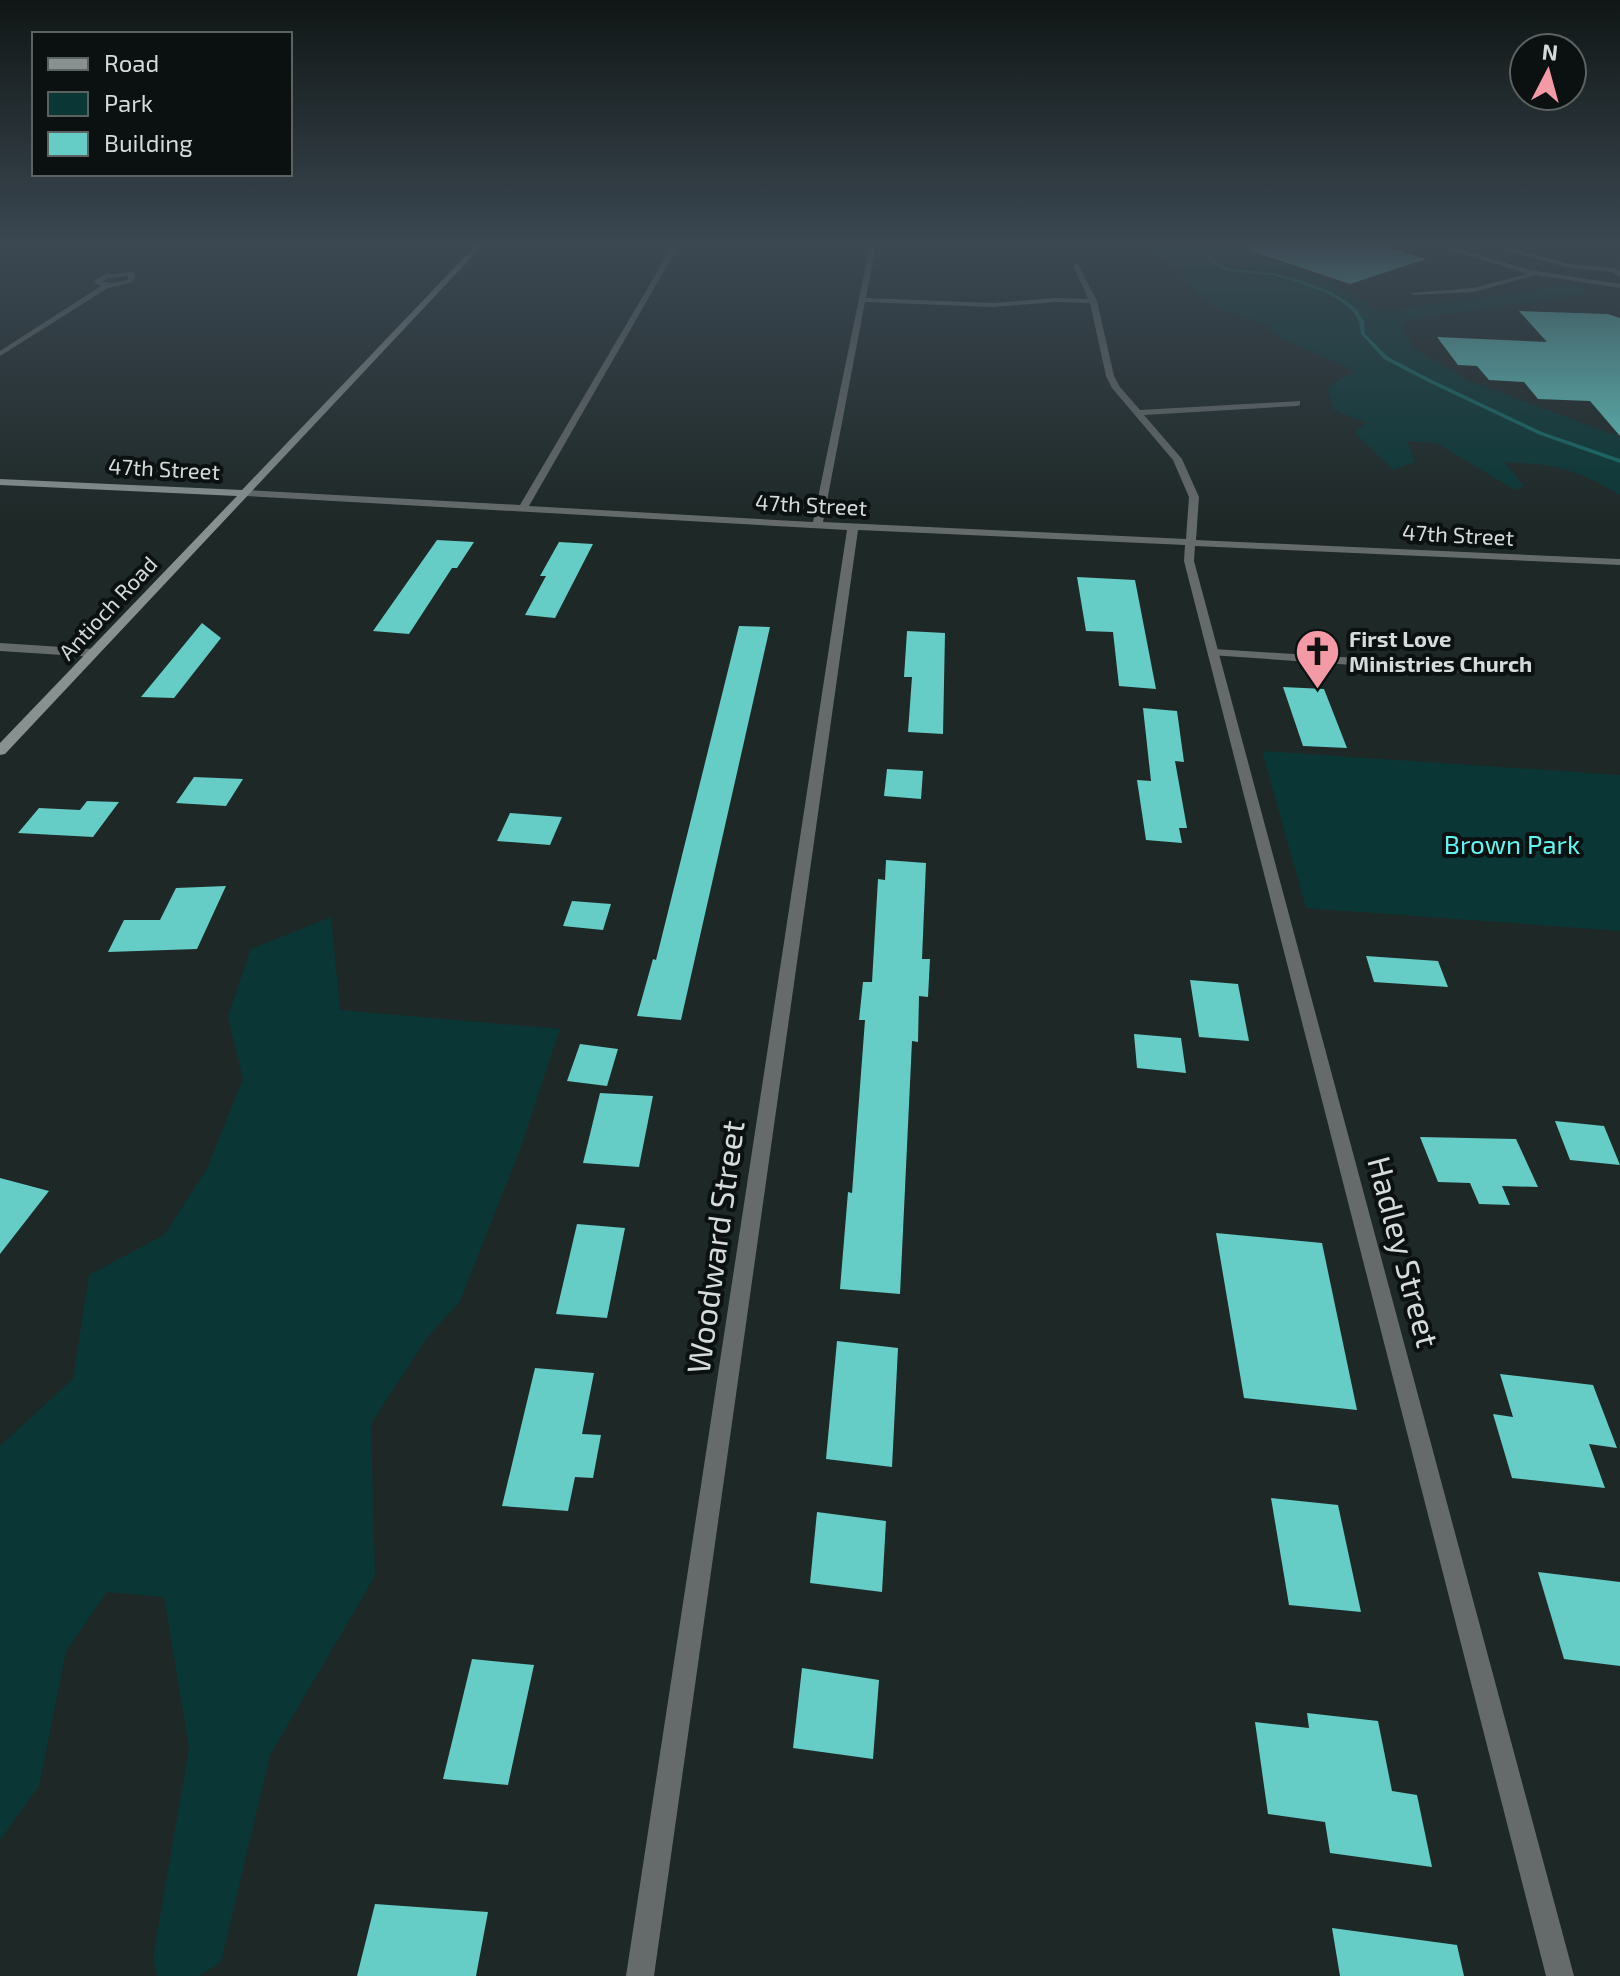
<svg xmlns="http://www.w3.org/2000/svg" width="1620" height="1976" font-family="'Exo 2',sans-serif">
	<rect width="100%" height="100%" fill="#1e2827"/>
	<g fill="#0a3735">
		<path d="M1137,245H1229L1328,279L1381,312L1569,284L1582,287L1587,294L1408,320L1403,330L1415,349L1469,381L1620,437V495C1577,469 1554,464 1504,462L1524,486L1515,490L1437,443L1407,441L1415,462L1393,470L1354,432L1367,423L1334,410L1328,392L1330,386L1355,371L1274,335L1265,324L1213,307L1182,280L1181,269Z"/>
		<path d="M1262,751L1620,775V931L1306,908Z"/>
		<path d="M331,917L340,1010L560,1029L521,1147L460,1301L426,1339L371,1424L375,1576L270,1755L221,1962L199,1976H157L153,1958L189,1748L164,1597L107,1592L66,1651L39,1786L0,1840V1446L73,1379L89,1275L164,1235L207,1169L243,1079L228,1017L251,949Z"/>
	</g>
	<g fill="none" stroke-linecap="round" stroke-linejoin="round">
		<path fill="#146b68" fill-rule="evenodd" d="M1192,245H1197L1217,262L1230,269L1272,273L1300,280L1331,292L1345,300L1356,309L1364,321L1365,334L1388,357L1432,380L1542,432L1620,459V463L1538,434L1428,382L1384,359L1361,334L1359,321L1353,311L1342,302L1328,294L1297,282L1272,275L1227,271L1214,264Z"/>
	</g>
	<g fill="#65ccc6">
		<path d="M1249,245H1381L1426,259L1350,284L1248,250Z"/>
		<path d="M1519,311L1608,314L1620,318V436L1590,401L1538,399L1524,382L1489,380L1477,366L1458,365L1437,337L1547,342Z"/>
		<path d="M437,540L474,542L457,568H452L409,634L373,631Z"/>
		<path d="M559,542L593,544L555,618L525,615L546,576H540Z"/>
		<path d="M1077,577L1135,580L1156,689L1119,686L1113,632L1086,631Z"/>
		<path d="M202,623L221,638L174,698L141,697Z"/>
		<path d="M739,626L770,627L681,1020L637,1016L653,959L656,960Z"/>
		<path d="M907,631L945,633L943,734L908,732L912,677H904Z"/>
		<path d="M1283,687L1324,689L1347,748L1303,746Z"/>
		<path d="M1143,708L1177,711L1184,762L1175,761L1187,828H1179L1182,843L1146,840L1137,780L1151,781Z"/>
		<path d="M887,769L923,771L921,799L884,796Z"/>
		<path d="M194,777L243,779L226,806L176,803Z"/>
		<path d="M87,801L119,802L93,837L18,833L39,808L80,810Z"/>
		<path d="M510,813L562,817L550,845L497,841Z"/>
		<path d="M886,860L926,863L922,959H930L928,997L919,996L918,1042L912,1041L900,1294L840,1289L848,1192L852,1193L865,1020H859L863,982H872L878,879L885,880Z"/>
		<path d="M226,886L197,949L108,952L124,920H160L176,888Z"/>
		<path d="M572,901L611,904L603,930L563,926Z"/>
		<path d="M1366,956L1438,961L1448,987L1374,982Z"/>
		<path d="M1190,980L1238,984L1249,1041L1199,1037Z"/>
		<path d="M1134,1034L1181,1038L1186,1073L1137,1068Z"/>
		<path d="M580,1044L618,1049L607,1086L567,1081Z"/>
		<path d="M600,1093L653,1096L639,1167L583,1163Z"/>
		<path d="M1555,1121L1604,1126L1620,1165L1570,1160Z"/>
		<path d="M1420,1137L1516,1139L1538,1187L1502,1186L1510,1205L1479,1204L1470,1183L1438,1182Z"/>
		<path d="M0,1178L49,1191L0,1254Z"/>
		<path d="M577,1224L625,1228L607,1318L556,1314Z"/>
		<path d="M1216,1233L1322,1243L1357,1410L1244,1398Z"/>
		<path d="M837,1341L898,1348L892,1467L826,1459Z"/>
		<path d="M535,1368L594,1373L582,1434L601,1435L593,1478L575,1477L568,1511L502,1506Z"/>
		<path d="M1500,1374L1593,1385L1617,1448L1589,1444L1605,1488L1512,1478L1493,1414L1513,1417Z"/>
		<path d="M1271,1498L1338,1505L1361,1612L1289,1605Z"/>
		<path d="M817,1512L886,1521L882,1592L810,1583Z"/>
		<path d="M1538,1572L1620,1582V1666L1564,1659Z"/>
		<path d="M472,1659L534,1665L508,1785L443,1779Z"/>
		<path d="M802,1668L879,1680L873,1759L793,1748Z"/>
		<path d="M1307,1713L1378,1721L1392,1791L1417,1795L1432,1867L1330,1853L1325,1822L1268,1814L1255,1722L1309,1728Z"/>
		<path d="M375,1904L488,1912L476,1976H357Z"/>
		<path d="M1332,1928L1457,1945L1464,1976H1340Z"/>
	</g>
	<g fill="none" stroke-linecap="round" stroke-linejoin="round">
		<g fill="#656a6a" fill-rule="evenodd">
			<path d="M1488,245H1499L1570,264L1614,268L1620,271V277L1612,272L1570,268Z"/>
			<path d="M1538,271L1540,274L1473,292L1414,295L1410,293L1473,288Z"/>
			<path d="M1214,649L1467,665L1473,669L1467,673L1210,655L1208,653Z"/>
		</g>
		<g fill="#656a6a" fill-rule="evenodd">
			<path d="M673,245H679L529,506L813,522L870,245H876L866,298L993,303L1056,298L1088,299L1073,265L1078,264L1097,301L1114,376L1120,387L1140,410L1300,401V405L1297,406L1144,415L1182,459L1199,497L1196,540L1620,559V565L1195,546L1194,561L1574,1976H1546L1184,561L1185,545L858,530L654,1976H626L847,530L245,496L240,493L245,490L520,505ZM865,302L993,307L1056,302L1090,303L1106,376L1112,388L1173,460L1189,497L1186,539L823,522Z"/>
			<path d="M1435,245H1445L1530,270L1620,284V288L1529,274Z"/>
			<path d="M132,272L135,274L133,282L108,288L0,356V351L101,286L93,282L103,275ZM128,276V280L114,283L102,282L107,278Z"/>
			<path d="M0,643L93,649L99,653L93,657L0,651Z"/>
		</g>
		<path fill="#889190" fill-rule="evenodd" d="M476,245H483L5,754L0,755V743L237,496L0,485V479L242,490Z"/>
	</g>
	<linearGradient id="sky" x2="0" y2="1"><stop stop-color="#101615"/><stop offset="0.47" stop-color="#3b4852"/><stop offset="1" stop-color="#3b4852" stop-opacity="0"/></linearGradient>
	<rect width="1620" height="522" fill="url(#sky)"/>
	<defs>
		<symbol id="church-pin" viewBox="-11 -11 22 30"><path d="M0 17L-7.5 6A9.5 9.5 0 1 1 7.5 6Z" fill="#f49aa7" stroke="#0b1010"/><path d="M-1.2-6h2.4v3.5h3.3v2.4h-3.3V6h-2.4V-.1h-3.3v-2.4h3.3Z" fill="#111"/></symbol>
	</defs>
	<g fill-rule="evenodd">
		<use href="#church-pin" x="1292" y="626" width="51" height="69"/>
	</g>
	<g text-anchor="middle" stroke-width="8" stroke-linejoin="round" paint-order="stroke">
		<g font-size="22" fill="#d5dbdb" stroke="#0b1010">
			<text transform="translate(164 469) rotate(3)" y="8">47th Street</text>
			<text transform="translate(811 505) rotate(3)" y="8">47th Street</text>
			<text transform="translate(1458 535) rotate(3)" y="8">47th Street</text>
			<text transform="translate(108 608) rotate(-47)" y="8">Antioch Road</text>
		</g>
		<g font-size="22" font-weight="bold" fill="#d5dbdb" stroke="#0b1010" text-anchor="start">
			<text x="1349" y="647">First Love<tspan x="1349" dy="25">Ministries Church</tspan></text>
		</g>
		<g font-size="26" fill="#61f6ef" stroke="#0b1010">
			<text x="1512" y="854">Brown Park</text>
		</g>
		<g font-size="32" fill="#d5dbdb" stroke="#0b1010">
			<text transform="translate(716 1247) rotate(-82)" y="11">Woodward Street</text>
			<text transform="translate(1403 1252) rotate(75)" y="11">Hadley Street</text>
		</g>
	</g>
	<rect x="32" y="32" width="260" height="144" fill="#0b1010" stroke="#5c6161" stroke-width="2"/>
	<rect x="48" y="58" width="40" height="12" fill="#889190" stroke="#5c6161" stroke-width="2"/>
	<text x="104" y="72" font-size="24" fill="#d5dbdb">Road</text>
	<rect x="48" y="92" width="40" height="24" fill="#0a3735" stroke="#5c6161" stroke-width="2"/>
	<text x="104" y="112" font-size="24" fill="#d5dbdb">Park</text>
	<rect x="48" y="132" width="40" height="24" fill="#65ccc6" stroke="#5c6161" stroke-width="2"/>
	<text x="104" y="152" font-size="24" fill="#d5dbdb">Building</text>
	<g transform="translate(1548 72) rotate(6)"><circle r="38" fill="#0b1010" stroke="#5c6161" stroke-width="2"/>
	<path d="M0-6L14 30L0 20L-14 30Z" fill="#f49aa7"/>
	<text y="-12" font-size="22" font-weight="bold" text-anchor="middle" fill="#d5dbdb">N</text>
	</g>
</svg>
